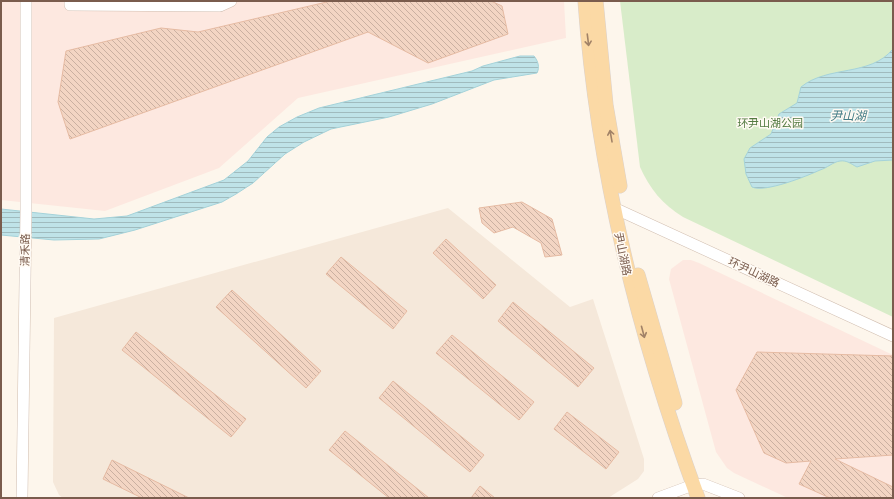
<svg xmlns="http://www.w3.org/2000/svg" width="894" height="499" font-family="Signika,'Noto Sans SC',sans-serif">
	<defs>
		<pattern id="water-rules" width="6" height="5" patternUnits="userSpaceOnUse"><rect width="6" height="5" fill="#bfe3e8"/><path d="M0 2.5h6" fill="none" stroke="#a0bbbe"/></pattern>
		<pattern id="building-back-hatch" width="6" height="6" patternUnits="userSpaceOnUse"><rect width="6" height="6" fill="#f3d5c3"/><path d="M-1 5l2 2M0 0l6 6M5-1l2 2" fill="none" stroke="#cab0a1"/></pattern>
	</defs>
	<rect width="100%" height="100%" fill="#fdf6ec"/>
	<path fill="#f5e8da" d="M448,208L570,307L593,299L644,459V471L638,479L608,498H63L59,495L53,482L54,318Z"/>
	<g fill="#fde8e0">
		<path d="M1,1H564L566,38L298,98L219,168L105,211L1,200Z"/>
		<path d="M683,260H691L699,263L893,355V498H788L734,473L727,468L716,452L669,279L671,269Z"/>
	</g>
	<path fill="#d8ecc9" d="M620,1H893V317L683,217C662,204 650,189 640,167Z"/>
	<g fill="url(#water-rules)" stroke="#a5d3da">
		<path d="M893,49V160L875,161L857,167C851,164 847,160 840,161C833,162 827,168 820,170C807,176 765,193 752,187L746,174L744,159L750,148L771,134L779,114L797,103L801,87C828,65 870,77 893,49Z"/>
		<path d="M520,56H534C538,61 540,67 537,73L494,80L432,104L389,117L331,129L304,142L285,154L253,183L236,194L222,202L135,230L99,239L54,240L1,235V209L94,219L127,216L224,180L248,161L267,137L279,127L297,117L319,108L472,71L483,66Z"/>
	</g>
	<g fill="url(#building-back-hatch)" stroke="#e6bba3">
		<path d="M331,1H491L502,6L508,34L428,63L368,32L70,139L58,102L66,51L161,28L198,32Z"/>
		<path d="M522,202L552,219L562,255L545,257L541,243L513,227L494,233L482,223L479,208Z"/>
		<path d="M446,239L496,285L483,299L433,253Z"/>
		<path d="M341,257L407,311L393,329L326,274Z"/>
		<path d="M232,290L321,371L306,388L216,307Z"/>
		<path d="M513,302L594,368L578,387L498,321Z"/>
		<path d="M136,332L246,419L231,437L122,350Z"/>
		<path d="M452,335L534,402L519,420L436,353Z"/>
		<path d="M757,352L893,356V455L835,459L893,487V498H830L799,484L811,461L786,463L764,453L736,390Z"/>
		<path d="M393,381L484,455L470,472L379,398Z"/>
		<path d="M567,412L619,452L606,469L554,429Z"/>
		<path d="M345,431L429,498H389L329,450Z"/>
		<path d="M112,460L189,498H142L103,479Z"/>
		<path d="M480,486L495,498H471Z"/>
	</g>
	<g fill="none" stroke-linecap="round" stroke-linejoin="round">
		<defs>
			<g id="minor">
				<path d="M70,1V5L220,6L231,1"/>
				<path d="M614,208L893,336"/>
				<path d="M22,498L26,209V1"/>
				<path d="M658,498L693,485L703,484L739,498"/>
			</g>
			<g id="major">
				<path d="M585,1C597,172 639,338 698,498"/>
				<path d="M596,1L606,105L620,186"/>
				<path d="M638,275L675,403"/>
			</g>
		</defs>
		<use href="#minor" stroke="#d1beb0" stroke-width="12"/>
		<use href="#major" stroke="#dad1cd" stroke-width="15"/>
		<use href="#minor" stroke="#fff" stroke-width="11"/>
		<use href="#major" stroke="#fbd9a5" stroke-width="14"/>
	</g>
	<defs><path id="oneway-shaft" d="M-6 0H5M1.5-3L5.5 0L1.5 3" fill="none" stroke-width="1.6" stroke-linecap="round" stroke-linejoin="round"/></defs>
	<g stroke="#a18267">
		<use href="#oneway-shaft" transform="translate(588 40) rotate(83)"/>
		<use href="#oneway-shaft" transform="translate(611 136) rotate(-100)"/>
		<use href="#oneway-shaft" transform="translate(643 332) rotate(75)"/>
	</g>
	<g text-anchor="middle" stroke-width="3" stroke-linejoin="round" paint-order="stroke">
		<g font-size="11" fill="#537a41" stroke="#fffaf3">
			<text x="770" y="127">环尹山湖公园</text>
		</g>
		<g font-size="11" fill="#7a5c4d" stroke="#fffaf3">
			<text transform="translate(25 250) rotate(-89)" y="4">清禾路</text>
			<text transform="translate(623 254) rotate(78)" y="4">尹山湖路</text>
			<text transform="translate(754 272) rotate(25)" y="4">环尹山湖路</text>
		</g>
		<g font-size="12" font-style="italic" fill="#437c86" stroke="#fffaf3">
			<text x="848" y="120">尹山湖</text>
		</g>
	</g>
	<rect width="894" height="499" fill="none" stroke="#7a5c4d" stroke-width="4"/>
</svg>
